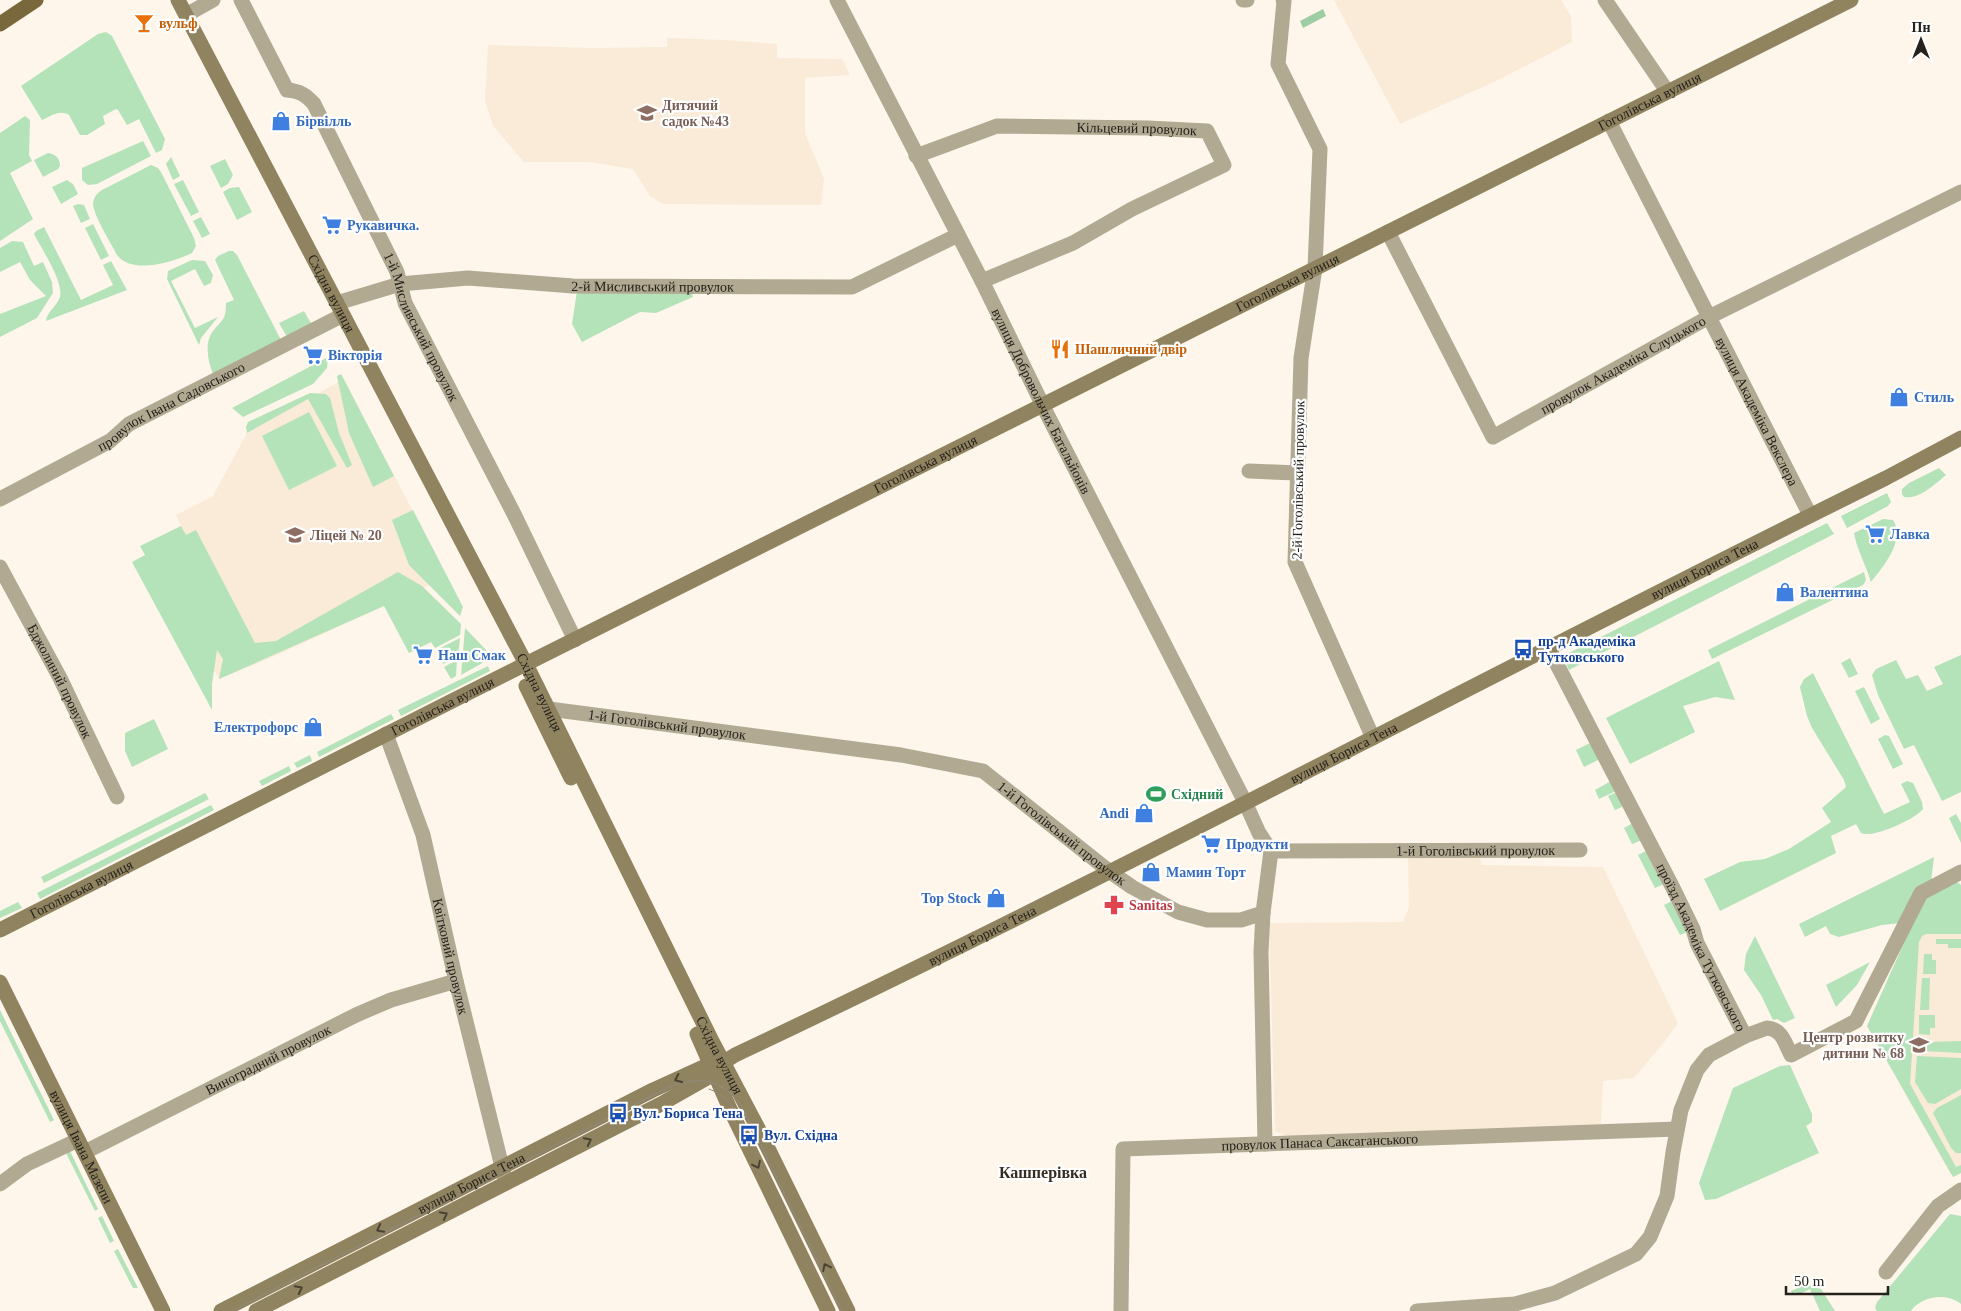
<svg xmlns="http://www.w3.org/2000/svg" width="1961" height="1311" font-family="'Times New Roman',serif">
	<rect width="100%" height="100%" fill="#fef6ea"/>
	<g fill="#f9ebd7">
		<path d="M1334,0H1561L1571,16L1572,42L1496,81L1400,124Z"/>
		<path d="M667,38L724,40L777,44V58L842,59L850,75L805,78V133L824,179L821,205L663,204L650,196L633,169L590,162H524L493,126L485,100L488,45L593,48L667,47Z"/>
		<path d="M344,379L447,577L277,655L219,679L148,544L181,526L176,515L213,496L247,433Z"/>
		<path d="M1479,856L1482,865L1603,867L1678,1023L1665,1041L1634,1078L1603,1081L1601,1125L1288,1137L1275,1131L1269,923L1403,922L1409,907L1408,857Z"/>
		<path d="M1961,901V1170L1951,1175L1867,1026L1912,933Z"/>
	</g>
	<g fill="#b4e2b9">
		<path d="M106,32L112,36L165,139L162,150L156,153L139,119L127,125L118,110L116,109L103,116L105,124L87,135H80L69,115C60,109 51,116 42,120L21,86L98,34Z"/>
		<path d="M25,116L30,120L29,155L32,161L10,173L33,219L0,241V133Z"/>
		<path d="M143,141L151,156L97,184L88,185L82,180V168Z"/>
		<path d="M48,153C56,154 60,159 60,166L58,169L43,177L34,160Z"/>
		<path d="M171,157L180,176L173,180L166,164Z"/>
		<path d="M225,159L233,175L228,184L221,188L210,166Z"/>
		<path d="M151,165L158,168L161,172L194,238L196,246L192,253C174,262 132,275 117,255C111,243 93,215 93,203C94,197 97,193 102,190Z"/>
		<path d="M67,180L73,184L78,194L61,204L52,187Z"/>
		<path d="M183,180L199,212L191,216L174,184Z"/>
		<path d="M239,187L252,212L237,220L223,192L230,188Z"/>
		<path d="M78,204L84,205L90,219L81,223L73,206Z"/>
		<path d="M201,217L210,234L202,238L193,221Z"/>
		<path d="M93,224L109,256L101,260L85,228Z"/>
		<path d="M44,227L81,300L113,285L103,265L111,261L127,290L46,321C47,311 57,306 60,297C64,282 41,248 34,234L36,231Z"/>
		<path d="M12,241L23,242L34,266L43,262L52,282L53,293L49,299L37,318L0,337V314L46,296L30,280L20,262L0,272V248Z"/>
		<path d="M229,251H233L237,255L281,340L213,374C208,361 204,343 213,331C223,319 226,320 226,303L234,300L215,260L218,256Z"/>
		<path d="M192,260L205,261L213,275L211,283L204,286L195,269L171,281L195,328L218,317L201,338L199,345L167,279L168,271Z"/>
		<path d="M577,291H691L693,297L656,313L640,312L582,342L572,324Z"/>
		<path d="M304,311L312,325L287,337L279,323Z"/>
		<path d="M328,357L327,368L313,384L243,417L232,408Z"/>
		<path d="M341,374L394,476L373,487L349,433L337,376Z"/>
		<path d="M310,393L326,394L330,398L339,433L352,465L347,468L308,399L247,433L246,427L248,422Z"/>
		<path d="M309,412L337,466L289,490L262,436Z"/>
		<path d="M1939,468L1946,475C1935,484 1919,500 1904,497L1902,494V489L1909,483Z"/>
		<path d="M1887,493L1891,502L1888,506L1847,528L1841,516Z"/>
		<path d="M413,510L463,607L460,616L409,565L392,520Z"/>
		<path d="M1883,519L1893,520C1906,540 1883,567 1871,582C1866,565 1857,550 1854,533Z"/>
		<path d="M1827,523L1834,534L1569,670L1564,659L1567,654Z"/>
		<path d="M181,526L186,535L196,530L255,643L276,641L398,572L422,586L461,624L460,635L435,648L431,642L409,653L384,606L219,679L223,659L217,650L212,684V710L132,562L145,555L140,546Z"/>
		<path d="M1864,572L1866,580L1863,585L1712,659L1708,650Z"/>
		<path d="M465,628L488,652L489,655L486,661L461,675Z"/>
		<path d="M460,638L458,657L443,664L436,650Z"/>
		<path d="M1961,655V792L1942,801L1914,745L1904,749L1878,695L1872,675L1876,669L1896,660L1906,679L1918,675L1927,691L1943,684L1934,667Z"/>
		<path d="M1850,658L1858,674L1849,678L1841,663Z"/>
		<path d="M457,660L456,676L451,679L444,667Z"/>
		<path d="M1719,661L1735,700L1715,697L1683,706L1695,732L1630,764L1606,718Z"/>
		<path d="M488,666L490,671L401,716L398,710Z"/>
		<path d="M1813,673L1884,814L1910,802L1901,784L1907,781L1913,783L1922,802L1923,809C1916,819 1872,839 1861,833L1856,824L1831,836L1836,853L1720,911L1704,879L1740,862L1765,859L1789,849L1831,822L1822,808L1846,787L1844,780L1812,728L1807,716L1800,687L1804,679Z"/>
		<path d="M1864,687L1880,719L1871,724L1855,691Z"/>
		<path d="M391,714L394,719L319,757L317,752Z"/>
		<path d="M154,719L168,749L132,767L125,751V733Z"/>
		<path d="M1885,735L1889,736L1903,764L1893,769L1878,739Z"/>
		<path d="M1592,742L1600,759L1584,767L1576,750Z"/>
		<path d="M310,755L312,761L297,768L294,763Z"/>
		<path d="M289,766L291,771L262,786L259,781Z"/>
		<path d="M1611,781L1616,791L1599,799L1595,790Z"/>
		<path d="M1617,792L1624,806L1615,810L1608,796Z"/>
		<path d="M205,793L209,799L44,883L41,877Z"/>
		<path d="M211,805L214,810L40,899L37,893Z"/>
		<path d="M1956,814L1961,823V843L1949,818Z"/>
		<path d="M1633,823L1642,840L1632,844L1624,828Z"/>
		<path d="M1648,850L1664,884L1655,888L1638,855Z"/>
		<path d="M1934,857L1931,882L1900,923L1882,925L1839,937L1830,934L1826,926L1805,937L1799,924Z"/>
		<path d="M1957,882L1961,885V934H1926L1922,936L1919,942L1910,1084L1956,1167L1961,1165V1173L1953,1177L1867,1026L1923,900Z"/>
		<path d="M1672,901L1687,932L1680,935L1664,905Z"/>
		<path d="M18,902L22,908L0,918V911Z"/>
		<path d="M1755,936L1795,1018L1784,1023L1777,1019L1773,1020L1761,995L1744,970L1746,954Z"/>
		<path d="M1936,939H1961V948H1948V944H1936Z"/>
		<path d="M1924,954H1932V960H1936V974H1923Z"/>
		<path d="M1870,962L1857,985L1836,1007L1826,985Z"/>
		<path d="M1922,978H1930L1929,1010H1920Z"/>
		<path d="M0,1010L54,1120L50,1122L0,1021Z"/>
		<path d="M1919,1015H1935V1028H1930V1035L1919,1034Z"/>
		<path d="M1918,1038L1930,1039L1931,1042L1961,1041V1053L1924,1051L1918,1044Z"/>
		<path d="M1917,1056L1961,1058V1089L1935,1104L1928,1103L1915,1082Z"/>
		<path d="M1790,1065L1812,1114V1122L1806,1126L1819,1153L1716,1199L1705,1200L1699,1183L1733,1088L1780,1066Z"/>
		<path d="M1961,1095V1153H1956L1951,1148L1933,1113L1937,1108Z"/>
		<path d="M70,1151L98,1209L95,1211L66,1153Z"/>
		<path d="M1950,1214L1961,1216V1304C1947,1292 1921,1296 1911,1311H1877L1875,1308L1877,1302Z"/>
		<path d="M102,1216L114,1241L110,1243L98,1218Z"/>
		<path d="M118,1249L138,1288H133L114,1251Z"/>
		<path d="M1805,1285L1821,1289L1835,1311H1820L1810,1289L1798,1295L1796,1292L1792,1293L1791,1291Z"/>
	</g>
	<path fill="#9dcda2" d="M1323,9L1326,16L1303,28L1300,21Z"/>
	<g fill="none" stroke-linecap="round" stroke-linejoin="round">
		<g stroke="#b1a991" stroke-width="15">
			<path id="s1" d="M241,0L287,90C300,91 306,95 314,104L397,272L405,303L514,514L575,640"/>
			<path id="s2" d="M837,0L982,281L1047,414L1245,802L1259,833L1271,851"/>
			<path d="M1243,0H1247"/>
			<path d="M1283,0L1284,1L1278,64L1320,149L1315,268L1301,358L1295,562L1373,738"/>
			<path d="M1605,0L1667,91"/>
			<path d="M186,15L213,0"/>
			<path id="s3" d="M1609,121L1810,515"/>
			<path id="s4" d="M916,156L997,126L1148,128L1207,131L1224,165L1132,209L1073,243L982,281"/>
			<path id="s5" d="M1388,232L1493,437L1709,317L1961,192"/>
			<path id="s6" d="M337,303L400,284L468,278L573,286L852,287L958,235"/>
			<path d="M1249,471L1297,473"/>
			<path id="s7" d="M0,499L110,441L129,424L343,315"/>
			<path id="s8" d="M0,567L60,678L117,797"/>
			<path id="s9" d="M1549,649L1673,888L1693,929L1697,943L1745,1036"/>
			<path id="s10" d="M549,709L901,755L983,771L1109,871L1132,887L1178,912L1207,920H1241L1263,913L1271,851L1580,850"/>
			<path id="s11" d="M386,734L423,835L456,981L506,1183"/>
			<path d="M1263,913L1261,952L1265,1144"/>
			<path id="s12" d="M85,1152L356,1015L391,1000L456,981"/>
			<path d="M0,1184L27,1164L78,1140"/>
			<path d="M1886,1272L1938,1206L1961,1190"/>
			<path id="s13" d="M1121,1311L1123,1149L1677,1129"/>
			<path d="M1417,1311L1515,1304L1555,1293L1636,1254L1650,1237L1667,1196L1673,1152L1681,1110L1697,1070L1709,1055L1745,1036L1767,1028C1782,1029 1785,1043 1791,1055L1856,1021L1921,893L1961,872"/>
		</g>
		<g stroke="#908360" stroke-width="15">
			<path id="s14" d="M178,0L526,664L712,1041L759,1130L848,1311"/>
			<path d="M526,686L571,778"/>
			<path id="s15" d="M0,930L454,700L1851,0"/>
			<path id="s16" d="M0,982L163,1311"/>
			<path d="M697,1034L730,1109L828,1311"/>
			<path id="s17" d="M221,1311L653,1090L710,1064L720,1063"/>
			<path id="s18" d="M256,1311L661,1104L714,1074L724,1062L735,1055C1123,872 1501,668 1886,478L1961,438"/>
		</g>
		<path stroke="#78683b" stroke-width="15" d="M0,24L36,0"/>
		<g stroke="#918b82" stroke-width="1">
			<path d="M709,1089C727,1095 735,1110 744,1126"/>
			<path d="M232,1311L669,1087C700,1075 723,1079 742,1107L842,1311"/>
		</g>
	</g>
	<defs><path id="oneway-chevron" d="M-2-3.5L2.5 0L-2 3.5" fill="none" stroke-width="1.6" stroke-linecap="round" stroke-linejoin="round" transform="scale(1.25)"/></defs>
	<g stroke="#4a4334">
		<use href="#oneway-chevron" transform="translate(678 1079) rotate(155)"/>
		<use href="#oneway-chevron" transform="translate(588 1141) rotate(-27)"/>
		<use href="#oneway-chevron" transform="translate(757 1165) rotate(64)"/>
		<use href="#oneway-chevron" transform="translate(444 1215) rotate(-27)"/>
		<use href="#oneway-chevron" transform="translate(380 1229) rotate(153)"/>
		<use href="#oneway-chevron" transform="translate(826 1267) rotate(-116)"/>
		<use href="#oneway-chevron" transform="translate(299 1289) rotate(-27)"/>
	</g>
	<defs>
		<symbol id="bar-bare" viewBox="-9 -9 18 18"><path d="M-6-5H6L.8 .8V4.5H3.5V6h-7V4.5H-.8V.8Z" fill="#e8710a" stroke="#fff" stroke-width="2.5" paint-order="stroke"/></symbol>
		<symbol id="school-bare" viewBox="-9 -9 18 18"><path d="M0-5L7-2L0 1L-7-2ZM-4 1L0 2.5L4 1V4Q0 6-4 4Z" fill="#8d6e63" stroke="#fff" stroke-width="2.5" paint-order="stroke"/></symbol>
		<symbol id="shop-bare" viewBox="-9 -9 18 18"><path d="M-5-2.5h2.3a2.7 3.5 0 0 1 5.4 0H5L5.5 6h-11ZM-1.5-2.5h3a1.5 2.3 0 0 0-3 0Z" fill="#3f7fe0" stroke="#fff" stroke-width="2.5" paint-order="stroke"/></symbol>
		<symbol id="supermarket-bare" viewBox="-9 -9 18 18"><path d="M-6-5.5h2.5l.6 2H6L4.5 2H-2.5L-4.4-4H-6ZM-1.5 3.2a1.3 1.3 0 1 0 .1 0ZM3 3.2a1.3 1.3 0 1 0 .1 0Z" fill="#3f7fe0" stroke="#fff" stroke-width="2.5" paint-order="stroke"/></symbol>
		<symbol id="restaurant-bare" viewBox="-9 -9 18 18"><path d="M-5-6h1v4h1v-4h1v4h1v-4h1v5L-1.5 .5V6h-2V.5L-5-1ZM5-6V6H3V1.5H1.5Q1.5-4 5-6Z" fill="#e8710a" stroke="#fff" stroke-width="2.5" paint-order="stroke"/></symbol>
		<symbol id="bus-bare" viewBox="-9 -9 18 18"><path d="M-5-6H5V4H4V6H2V4H-2V6H-4V4H-5ZM-3.5-4V0h7V-4ZM-3.5 1.2v1.5H-2V1.2ZM2 1.2v1.5H3.5V1.2Z" fill="#1a4fb4" stroke="#fff" stroke-width="2.5" paint-order="stroke"/></symbol>
		<symbol id="stadium-bare" viewBox="-9 -9 18 18"><path d="M0-5a6.5 5 0 1 0 0 10a6.5 5 0 1 0 0-10ZM-3.5-1.8h7v3.6h-7Z" fill="#2e9e5b" stroke="#fff" stroke-width="2.5" paint-order="stroke"/></symbol>
		<symbol id="pharmacy-bare" viewBox="-9 -9 18 18"><path d="M-2-6h4v4h4v4h-4v4h-4v-4h-4v-4h4Z" fill="#e0444e" stroke="#fff" stroke-width="2.5" paint-order="stroke"/></symbol>
	</defs>
	<g fill-rule="evenodd">
		<use href="#bar-bare" x="130" y="9" width="28" height="28"/>
		<use href="#school-bare" x="633" y="99" width="28" height="28"/>
		<use href="#shop-bare" x="267" y="107" width="28" height="28"/>
		<use href="#supermarket-bare" x="318" y="211" width="28" height="28"/>
		<use href="#restaurant-bare" x="1046" y="335" width="28" height="28"/>
		<use href="#supermarket-bare" x="299" y="341" width="28" height="28"/>
		<use href="#shop-bare" x="1885" y="383" width="28" height="28"/>
		<use href="#supermarket-bare" x="1861" y="520" width="28" height="28"/>
		<use href="#school-bare" x="281" y="521" width="28" height="28"/>
		<use href="#shop-bare" x="1771" y="578" width="28" height="28"/>
		<use href="#bus-bare" x="1509" y="635" width="28" height="28"/>
		<use href="#supermarket-bare" x="409" y="641" width="28" height="28"/>
		<use href="#shop-bare" x="299" y="713" width="28" height="28"/>
		<use href="#stadium-bare" x="1142" y="780" width="28" height="28"/>
		<use href="#shop-bare" x="1130" y="799" width="28" height="28"/>
		<use href="#supermarket-bare" x="1197" y="830" width="28" height="28"/>
		<use href="#shop-bare" x="1137" y="858" width="28" height="28"/>
		<use href="#shop-bare" x="982" y="884" width="28" height="28"/>
		<use href="#pharmacy-bare" x="1100" y="891" width="28" height="28"/>
		<use href="#school-bare" x="1905" y="1031" width="28" height="28"/>
		<use href="#bus-bare" x="604" y="1099" width="28" height="28"/>
		<use href="#bus-bare" x="735" y="1121" width="28" height="28"/>
	</g>
	<g text-anchor="middle" stroke-width="4.5" stroke-linejoin="round" paint-order="stroke">
		<g font-size="14" font-weight="bold" fill="#c56008" stroke="#fff" text-anchor="start">
			<text x="159" y="28">вульф</text>
			<text x="1075" y="354">Шашличний двір</text>
		</g>
		<g font-size="14" fill="#25211c" stroke="#fff">
			<text dy="5" stroke="none"><textPath href="#s15" startOffset="1846">Гоголівська вулиця</textPath></text>
			<text dy="5" stroke="none"><textPath href="#s4" startOffset="226">Кільцевий провулок</textPath></text>
			<text dy="5" stroke="none"><textPath href="#s15" startOffset="1441">Гоголівська вулиця</textPath></text>
			<text dy="5" stroke="none"><textPath href="#s6" startOffset="319">2-й Мисливський провулок</textPath></text>
			<text dy="5" stroke="none"><textPath href="#s14" startOffset="331">Східна вулиця</textPath></text>
			<text dy="5" stroke="none"><textPath href="#s1" startOffset="380">1-й Мисливський провулок</textPath></text>
			<text dy="5" stroke="none"><textPath href="#s5" startOffset="379">провулок Академіка Слуцького</textPath></text>
			<text dy="5" stroke="none"><textPath href="#s2" startOffset="450">вулиця Добровольчих Батальйонів</textPath></text>
			<text dy="5" stroke="none"><textPath href="#s7" startOffset="195">провулок Івана Садовського</textPath></text>
			<text dy="5" stroke="none"><textPath href="#s3" startOffset="326">вулиця Академіка Векслера</textPath></text>
			<text dy="5" stroke="none"><textPath href="#s15" startOffset="1036">Гоголівська вулиця</textPath></text>
			<text transform="translate(1298 480) rotate(-89)" y="5">2-й Гоголівський провулок</text>
			<text dy="5" stroke="none"><textPath href="#s18" startOffset="1629">вулиця Бориса Тена</textPath></text>
			<text dy="5" stroke="none"><textPath href="#s8" startOffset="129">Бджолиний провулок</textPath></text>
			<text dy="5" stroke="none"><textPath href="#s14" startOffset="781">Східна вулиця</textPath></text>
			<text dy="5" stroke="none"><textPath href="#s15" startOffset="496">Гоголівська вулиця</textPath></text>
			<text dy="5" stroke="none"><textPath href="#s10" startOffset="119">1-й Гоголівський провулок</textPath></text>
			<text dy="5" stroke="none"><textPath href="#s18" startOffset="1224">вулиця Бориса Тена</textPath></text>
			<text dy="5" stroke="none"><textPath href="#s10" startOffset="539">1-й Гоголівський провулок</textPath></text>
			<text dy="5" stroke="none"><textPath href="#s10" startOffset="1034">1-й Гоголівський провулок</textPath></text>
			<text dy="5" stroke="none"><textPath href="#s15" startOffset="91">Гоголівська вулиця</textPath></text>
			<text dy="5" stroke="none"><textPath href="#s18" startOffset="819">вулиця Бориса Тена</textPath></text>
			<text dy="5" stroke="none"><textPath href="#s9" startOffset="335">проїзд Академіка Тутковського</textPath></text>
			<text dy="5" stroke="none"><textPath href="#s11" startOffset="232">Квітковий провулок</textPath></text>
			<text dy="5" stroke="none"><textPath href="#s14" startOffset="1186">Східна вулиця</textPath></text>
			<text dy="5" stroke="none"><textPath href="#s12" startOffset="205">Виноградний провулок</textPath></text>
			<text dy="5" stroke="none"><textPath href="#s13" startOffset="359">провулок Панаса Саксаганського</textPath></text>
			<text dy="5" stroke="none"><textPath href="#s16" startOffset="184">вулиця Івана Мазепи</textPath></text>
			<text dy="5" stroke="none"><textPath href="#s17" startOffset="281">вулиця Бориса Тена</textPath></text>
		</g>
		<g font-size="14" font-weight="bold" fill="#785e54" stroke="#fff" text-anchor="start">
			<text x="662" y="110">Дитячий<tspan x="662" dy="16">садок №43</tspan></text>
			<text x="310" y="540">Ліцей № 20</text>
			<text x="1904" y="1042" text-anchor="end">Центр розвитку<tspan x="1904" dy="16">дитини № 68</tspan></text>
		</g>
		<g font-size="14" font-weight="bold" fill="#366cbe" stroke="#fff" text-anchor="start">
			<text x="296" y="126">Бірвілль</text>
			<text x="347" y="230">Рукавичка.</text>
			<text x="328" y="360">Вікторія</text>
			<text x="1914" y="402">Стиль</text>
			<text x="1890" y="539">Лавка</text>
			<text x="1800" y="597">Валентина</text>
			<text x="438" y="660">Наш Смак</text>
			<text x="298" y="732" text-anchor="end">Електрофорс</text>
			<text x="1129" y="818" text-anchor="end">Andi</text>
			<text x="1226" y="849">Продукти</text>
			<text x="1166" y="877">Мамин Торт</text>
			<text x="981" y="903" text-anchor="end">Top Stock</text>
		</g>
		<g font-size="14" font-weight="bold" fill="#164399" stroke="#fff" text-anchor="start">
			<text x="1538" y="646">пр-д Академіка<tspan x="1538" dy="16">Тутковського</tspan></text>
			<text x="633" y="1118">Вул. Бориса Тена</text>
			<text x="764" y="1140">Вул. Східна</text>
		</g>
		<g font-size="14" font-weight="bold" fill="#27864d" stroke="#fff" text-anchor="start">
			<text x="1171" y="799">Східний</text>
		</g>
		<g font-size="14" font-weight="bold" fill="#be3a42" stroke="#fff" text-anchor="start">
			<text x="1129" y="910">Sanitas</text>
		</g>
		<g font-size="16" font-weight="bold" fill="#362d22" stroke="#fff">
			<text x="1043" y="1178">Кашперівка</text>
		</g>
	</g>
	<g transform="translate(1921 40)" stroke="#ffffff" stroke-width="4" paint-order="stroke">
	<path d="M0-4L9 19L0 12L-9 19Z" fill="#25211c"/>
	<text y="-8" font-size="14" font-weight="bold" text-anchor="middle" fill="#25211c">Пн</text>
	</g>
	<path d="M1786 1286v8h102v-8" fill="none" stroke="#25211c" stroke-width="2.5"/>
	<text x="1794" y="1286" font-size="15" fill="#25211c" stroke="#ffffff" stroke-width="4" paint-order="stroke">50 m</text>
</svg>
